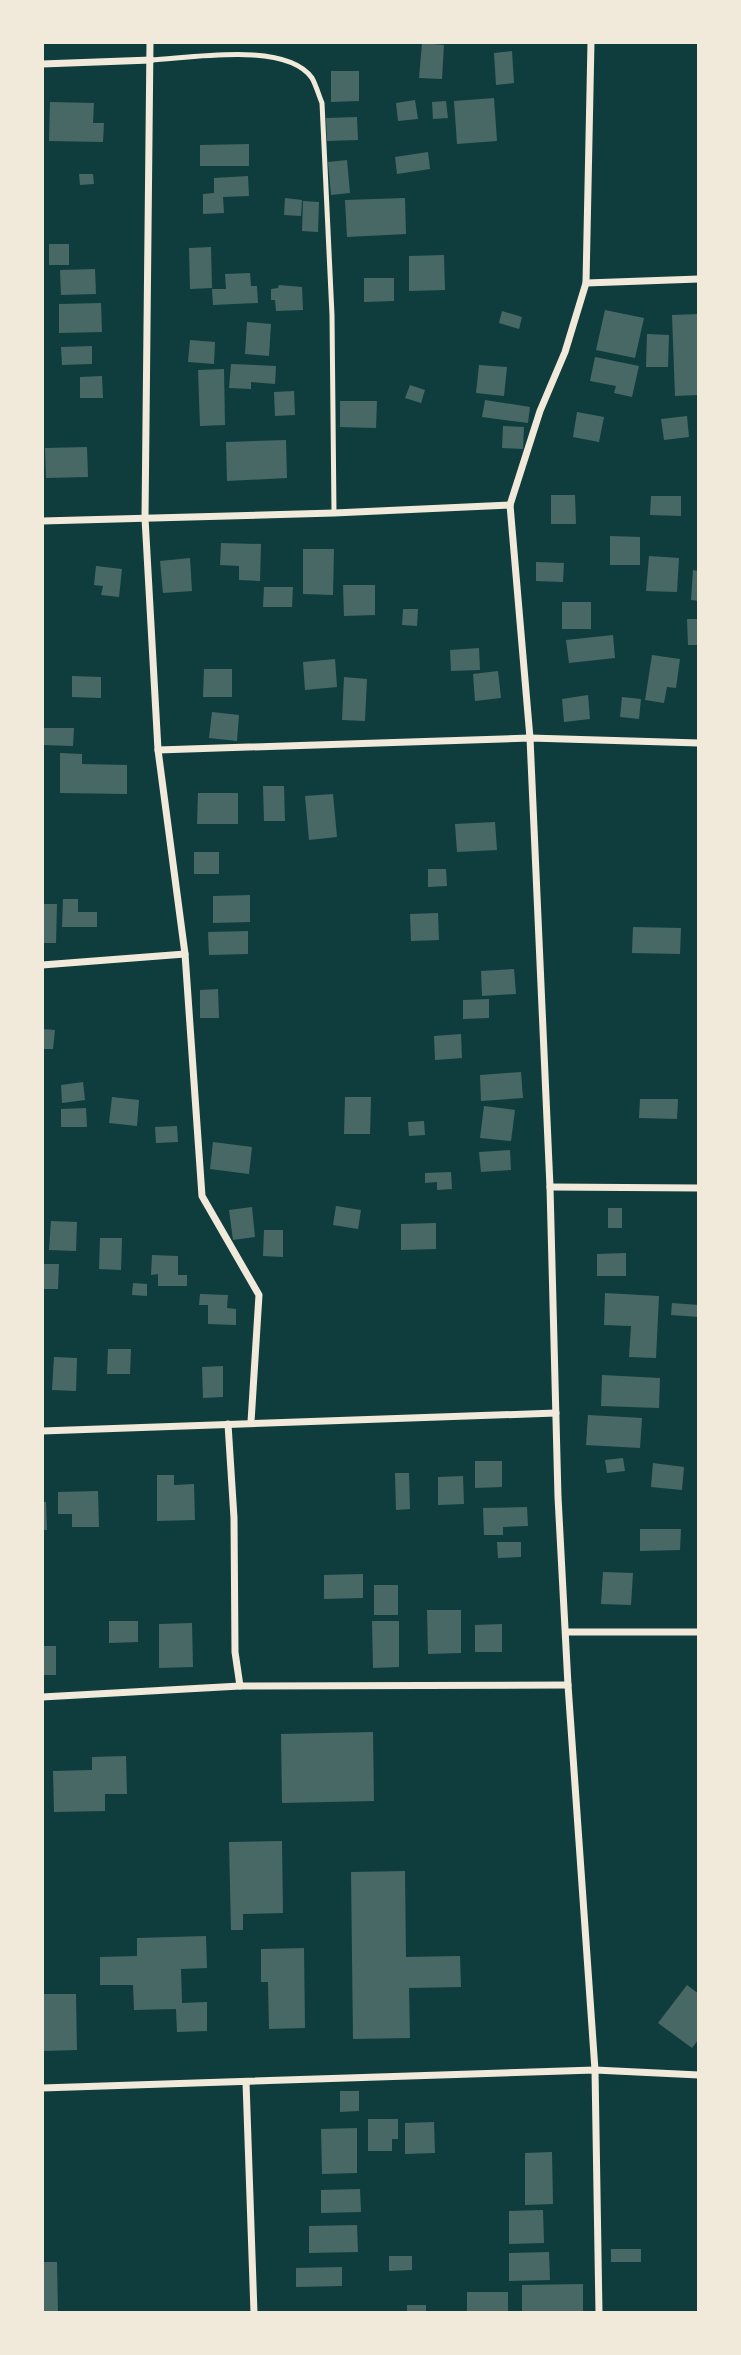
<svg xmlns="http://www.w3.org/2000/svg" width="741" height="2355" font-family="Raleway,sans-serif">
	<rect width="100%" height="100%" fill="#0f3d3e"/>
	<g fill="#486865">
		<path d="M422,43L444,45L442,79L419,78Z"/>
		<path d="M512,51L514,83L496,85L494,53Z"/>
		<path d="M331,71H359V101L331,102Z"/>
		<path d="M494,98L497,141L457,144L454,101Z"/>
		<path d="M415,100L418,119L398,121L396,103Z"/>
		<path d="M446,101L448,118L433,119L432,102Z"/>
		<path d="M50,102L94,103L93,123H104L103,142L49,141Z"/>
		<path d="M357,117L358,140L327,141L326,118Z"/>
		<path d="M249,144V166H200V145Z"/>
		<path d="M428,152L430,169L397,174L395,157Z"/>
		<path d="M347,160L350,193L331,195L328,162Z"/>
		<path d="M79,174H93L94,184L80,185Z"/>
		<path d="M248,176L249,196L223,197L224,213L203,214V194L214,193V178Z"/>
		<path d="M285,198L302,200L301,216L284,215Z"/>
		<path d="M405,198L406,234L347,237L345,200Z"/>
		<path d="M303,201L319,202L318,232L302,231Z"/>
		<rect x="49" y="244" width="20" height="21"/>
		<path d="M211,247L212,288L190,289L189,248Z"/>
		<path d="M444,255L445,290L409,291V256Z"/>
		<path d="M95,269L96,294L61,295L60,270Z"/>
		<path d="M250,273L251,286H257L258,303L213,305L212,289H226L225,274Z"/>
		<path d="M364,278H394V301L364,302Z"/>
		<path d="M279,285L302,287L303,310L276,311L275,300H271V289L278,288Z"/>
		<path d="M101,303L102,332L59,333V304Z"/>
		<path d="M605,310L644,318L635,358L596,350Z"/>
		<path d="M502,311L522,317L519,329L499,323Z"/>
		<path d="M699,314V395L675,396L672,315Z"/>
		<path d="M247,322L271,324L269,356L245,354Z"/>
		<path d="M647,334L669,335L668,367H646Z"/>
		<path d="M190,340L215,342L214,364L188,362Z"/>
		<path d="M92,346V364L62,365L61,347Z"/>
		<path d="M595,357L639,366L632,397L614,393L616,386L590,381Z"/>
		<path d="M231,364L276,366L275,384L251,382V389L229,388Z"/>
		<path d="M479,365L507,367L504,396L476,393Z"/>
		<path d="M224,369L225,425L200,426L198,370Z"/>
		<path d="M102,376L103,398H80V377Z"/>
		<path d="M410,385L425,390L421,403L405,398Z"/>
		<path d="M294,391L295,415L275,416L274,392Z"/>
		<path d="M485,400L530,407L528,423L482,417Z"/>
		<path d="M340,401H377L376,428L340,427Z"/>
		<path d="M577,412L604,417L599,442L573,437Z"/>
		<path d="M687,416L689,437L664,440L661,419Z"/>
		<path d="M503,426L524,427L523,449L502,448Z"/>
		<path d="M286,440L287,478L227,481L226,442Z"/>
		<path d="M87,447L88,477L46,478L45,448Z"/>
		<path d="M551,495H575L576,524H551Z"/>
		<path d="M651,496H681V516L650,515Z"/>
		<path d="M610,536L640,537V565H610Z"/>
		<path d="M221,543L261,544L260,581L239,580V566L220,565Z"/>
		<path d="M303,549H334L333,595L303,594Z"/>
		<path d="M649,556L679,558L677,592L646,591Z"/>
		<path d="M190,558L192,591L163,593L160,561Z"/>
		<path d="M536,562L564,563L563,582L536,581Z"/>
		<path d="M96,566L122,569L119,597L101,595L103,586L94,585Z"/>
		<path d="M693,570L699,571V601L691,600Z"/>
		<path d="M343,585H375V615L344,616Z"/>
		<path d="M264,587H293L292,607H263Z"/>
		<rect x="562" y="602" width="29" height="27"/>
		<path d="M403,609H418L417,626L402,625Z"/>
		<path d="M687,619H699V645H688Z"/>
		<path d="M613,635L615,658L569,663L566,640Z"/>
		<path d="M479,648L480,670L451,671L450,650Z"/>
		<path d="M652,655L680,659L676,688L667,687L664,703L645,700Z"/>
		<path d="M335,659L337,687L305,690L303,662Z"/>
		<path d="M204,669H232V697H203Z"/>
		<path d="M498,671L501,698L475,701L473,674Z"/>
		<path d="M72,676L101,677V698L72,697Z"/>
		<path d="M344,677L367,679L365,721L342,720Z"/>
		<path d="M588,695L590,719L564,722L562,699Z"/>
		<path d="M622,697L641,699L639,719L620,717Z"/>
		<path d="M212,712L239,715L237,741L209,738Z"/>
		<path d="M42,728H74L73,746L42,745Z"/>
		<path d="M60,753L82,754V764L127,765V794L60,793Z"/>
		<path d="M263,786H284L285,821H264Z"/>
		<path d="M198,793H238V824H197Z"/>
		<path d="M333,794L337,837L309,840L305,796Z"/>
		<path d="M495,822L497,850L457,852L455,824Z"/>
		<rect x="194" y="852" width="25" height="22"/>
		<path d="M428,869H446L447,886L428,887Z"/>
		<path d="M250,895V922L213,923V896Z"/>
		<path d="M63,899H78V912H97V927H62Z"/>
		<path d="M43,904H57L56,943H42Z"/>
		<path d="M438,913L439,940L411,941L410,914Z"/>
		<path d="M633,927L681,928L680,954L632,953Z"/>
		<path d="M248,931V954L209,955L208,932Z"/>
		<path d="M514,969L516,994L482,996L481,971Z"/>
		<path d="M218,989L219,1018H200V990Z"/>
		<path d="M489,999V1018L463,1019V1000Z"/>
		<path d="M42,1029L55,1030L53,1049H42Z"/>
		<path d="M461,1034L462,1058L435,1060L434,1036Z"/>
		<path d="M521,1072L523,1098L481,1101L480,1075Z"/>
		<path d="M83,1082L85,1100L62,1103L61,1085Z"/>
		<path d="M112,1097L139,1100L137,1126L109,1123Z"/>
		<path d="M345,1097H371L370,1134H344Z"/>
		<path d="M640,1099H678L677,1119L639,1118Z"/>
		<path d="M484,1106L515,1110L511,1141L480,1138Z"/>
		<path d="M86,1108L87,1127H61V1109Z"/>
		<path d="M424,1121L425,1135L409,1136L408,1122Z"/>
		<path d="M177,1126L178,1142L156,1143L155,1127Z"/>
		<path d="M213,1142L252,1147L249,1174L210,1169Z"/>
		<path d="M510,1150L511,1170L481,1172L479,1152Z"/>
		<path d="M451,1172L452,1189L437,1190V1182L425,1183V1173Z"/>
		<path d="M336,1206L361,1210L358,1229L333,1225Z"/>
		<path d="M252,1207L255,1237L233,1240L229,1210Z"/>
		<rect x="608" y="1208" width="14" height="20"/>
		<path d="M51,1221L77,1222L76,1251L49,1250Z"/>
		<path d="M436,1223V1249L401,1250V1224Z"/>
		<path d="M264,1230H283V1257L263,1256Z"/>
		<path d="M100,1238H122L121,1270L99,1269Z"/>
		<path d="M626,1253V1276H597V1254Z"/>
		<path d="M152,1255L178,1256V1275H187V1286H158V1274L151,1275Z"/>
		<path d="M42,1264H59L58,1289H42Z"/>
		<path d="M133,1283L147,1284V1296L132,1295Z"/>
		<path d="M605,1293L659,1296L656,1358L629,1357L631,1326L604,1325Z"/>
		<path d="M200,1294L228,1295L227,1308L236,1309V1325L208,1324V1305H199Z"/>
		<path d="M672,1303L699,1305V1317L671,1315Z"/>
		<path d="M108,1349H131L130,1374H107Z"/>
		<path d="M54,1357L77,1358L76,1391L52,1390Z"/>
		<path d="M223,1366V1397L203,1398L202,1367Z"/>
		<path d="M602,1375L660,1378L659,1408L601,1406Z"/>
		<path d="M588,1415L642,1418L640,1448L586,1445Z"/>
		<path d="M623,1458L625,1471L607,1473L605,1460Z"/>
		<path d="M475,1461H502V1487L475,1488Z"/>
		<path d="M653,1463L684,1467L682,1490L651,1487Z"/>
		<path d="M395,1473H409L410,1509L396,1510Z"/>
		<path d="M157,1475H174V1485L194,1484L195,1520L157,1521Z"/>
		<path d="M463,1476L464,1504L438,1505V1477Z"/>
		<path d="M98,1491L99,1527H72V1514H58V1492Z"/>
		<path d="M42,1502H46L47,1530H42Z"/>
		<path d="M527,1507L528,1526L503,1527V1535H484L483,1508Z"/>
		<path d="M640,1529H681L680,1550L640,1551Z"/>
		<path d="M497,1542H521V1557L498,1558Z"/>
		<path d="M603,1572L633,1573L631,1605L601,1604Z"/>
		<path d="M363,1574V1598L324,1599V1575Z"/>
		<rect x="374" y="1585" width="24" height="30"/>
		<path d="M427,1610H461V1653L428,1654Z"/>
		<path d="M109,1621H138V1642L109,1643Z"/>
		<path d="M372,1621H399V1667L373,1668Z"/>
		<path d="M192,1623L193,1667L159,1668V1624Z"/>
		<path d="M502,1624V1652H475V1625Z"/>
		<rect x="42" y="1646" width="14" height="29"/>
		<path d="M373,1732L374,1801L282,1803L281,1734Z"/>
		<path d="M126,1756L127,1794H105V1811L54,1812L53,1771L92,1770V1757Z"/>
		<path d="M282,1841L283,1913L243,1914V1930H231L229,1842Z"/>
		<path d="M405,1871L406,1957L460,1956L461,1987L409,1988L410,2038L353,2039L351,1872Z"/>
		<path d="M206,1936L207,1968L181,1969L182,2003L207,2002V2031L177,2032L176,2009L134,2010L133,1985H100V1957L137,1956V1938Z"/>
		<path d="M304,1948L305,2028L269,2029L268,1982H261V1949Z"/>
		<path d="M687,1985L699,1994V2039L692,2048L658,2023Z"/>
		<path d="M42,1994H76L77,2050L42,2051Z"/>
		<path d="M340,2091H359V2111L340,2112Z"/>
		<path d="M368,2119H398V2139H392V2151H368Z"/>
		<path d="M434,2122L435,2153L405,2154V2123Z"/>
		<path d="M357,2128V2173L322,2174L321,2129Z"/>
		<path d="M552,2152L553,2204L525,2205V2153Z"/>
		<path d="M360,2189L361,2212L321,2213V2190Z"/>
		<path d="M543,2210L544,2243L509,2244V2211Z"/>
		<path d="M357,2225L358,2252L309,2253V2226Z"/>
		<rect x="611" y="2249" width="30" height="13"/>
		<path d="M549,2252L550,2280L509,2281V2253Z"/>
		<path d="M389,2256H412V2270L389,2271Z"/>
		<path d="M42,2262H57L58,2313H42Z"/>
		<path d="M342,2267V2286L296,2287V2268Z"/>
		<path d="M583,2284V2312L522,2313V2285Z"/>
		<rect x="467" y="2292" width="41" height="21"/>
		<rect x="407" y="2305" width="19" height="8"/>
	</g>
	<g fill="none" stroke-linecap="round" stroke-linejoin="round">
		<path stroke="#f1e9da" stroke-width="5" d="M151,60C191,58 286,41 312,78C316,85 319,96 322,103L332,315L334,513"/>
		<g stroke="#f1e9da" stroke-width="7">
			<path d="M150,42L145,518L158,750L185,954L202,1196L259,1295L251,1422"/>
			<path d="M591,42L586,283L565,352L540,411L510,505L530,738L550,1187L558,1497L568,1685L595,2070L599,2313"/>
			<path d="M42,64L151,60"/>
			<path d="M586,283L699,279"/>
			<path d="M42,521L334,513L510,505"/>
			<path d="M158,750L530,738L699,743"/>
			<path d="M42,965L185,954"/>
			<path d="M550,1187L699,1188"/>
			<path d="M228,1424L234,1518L235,1652L240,1686"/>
			<path d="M42,1431L556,1413"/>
			<path d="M566,1632H699"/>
			<path d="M42,1697L240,1686L568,1685"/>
			<path d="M246,2082L254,2313"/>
			<path d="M42,2088L595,2070L699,2075"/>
		</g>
	</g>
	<rect width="741" height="2355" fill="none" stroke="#f1e9da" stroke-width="88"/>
</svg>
